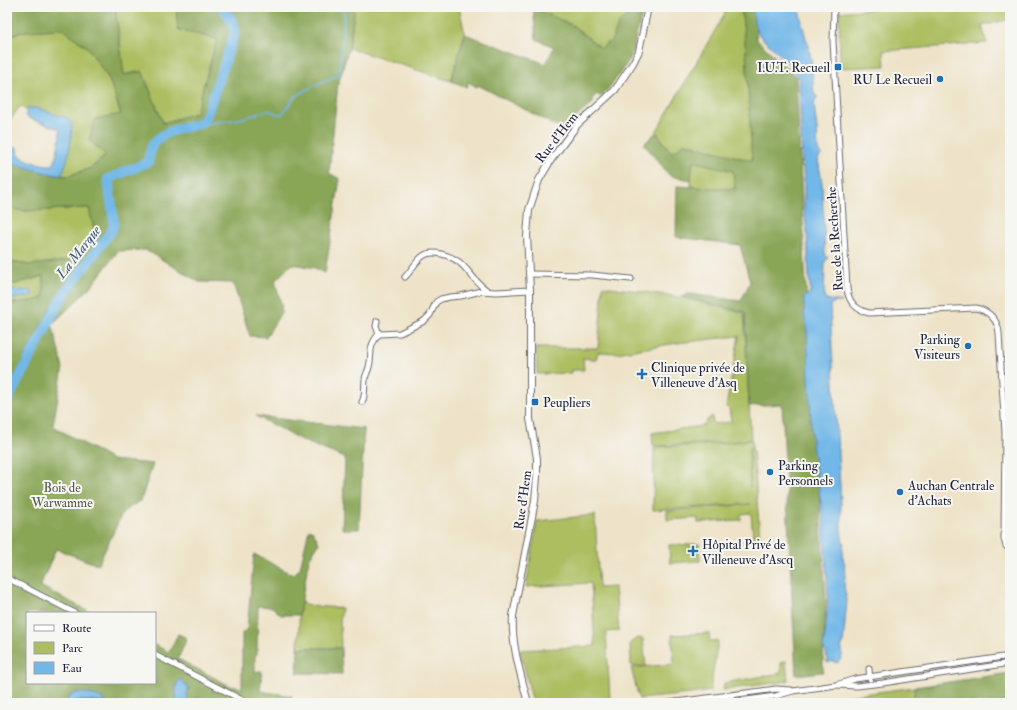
<svg xmlns="http://www.w3.org/2000/svg" width="1017" height="710" font-family="'IM FELL Double Pica',serif">
	<rect width="100%" height="100%" fill="#f6f6f2"/>
	<filter id="ink" filterUnits="userSpaceOnUse"><feTurbulence type="fractalNoise" baseFrequency=".025" numOctaves="2"/><feDisplacementMap in="SourceGraphic" scale="8" xChannelSelector="R" yChannelSelector="G"/><feConvolveMatrix kernelMatrix="1 2 1 2 8 2 1 2 1" color-interpolation-filters="sRGB"/></filter>
	<filter id="wash" filterUnits="userSpaceOnUse"><feTurbulence type="fractalNoise" baseFrequency=".012" numOctaves="4" result="noise"/><feDisplacementMap in="SourceGraphic" scale="16" xChannelSelector="R" yChannelSelector="G"/><feGaussianBlur stdDeviation="0.9" result="paint"/><feColorMatrix in="noise" values="0 0 0 0 0 0 0 0 0 0 0 0 0 0 0 0 0 1.4 0 .05"/><feComposite in="paint" operator="in"/></filter>
	<g filter="url(#wash)">
		<rect width="100%" height="100%" fill="#eee3c8"/>
		<g fill="#acbe61" stroke="#67704e">
			<path d="M115,7H176L178,30L217,39L196,113L163,123L142,71L124,75Z"/>
			<path d="M355,7H459L465,34L451,81L349,48Z"/>
			<path d="M530,7H632L630,13L619,23L612,40L601,48L572,25Z"/>
			<path d="M721,7H741L746,50L752,161L685,143L672,153L656,132L725,13Z"/>
			<path d="M892,7H1010V19L982,26L987,43L884,51L885,66L840,68L839,12Z"/>
			<path d="M63,29L88,48L109,79L121,115L107,155L91,168L68,176L56,175L62,173L63,171L71,141L67,118L37,108H28L26,110L20,106L9,122L7,120V36L26,31Z"/>
			<path d="M692,161L733,171L735,189L691,187Z"/>
			<path d="M7,208L24,211L89,208L95,233L72,260L30,265L7,261Z"/>
			<path d="M44,276V297L37,300L7,304V283L15,284Z"/>
			<path d="M603,286L679,297L744,313L751,439L717,443L655,446L653,445L652,433L702,426L706,424V421L712,416L713,424L731,422L729,407H726L739,336L677,343L616,353L598,352L596,360L583,358L584,370H571V373L537,374L536,348H598Z"/>
			<path d="M752,440V447L749,448L750,487V449H753L760,538L753,539L751,513L741,514V520L698,523V518L667,520V511L751,504L653,510L654,447L718,444Z"/>
			<path d="M595,515L599,588L615,587L619,631L606,632L610,699L555,703H533L520,650L595,646L591,583L526,587L537,521Z"/>
			<path d="M699,544L700,561L670,563L669,545Z"/>
			<path d="M300,602L313,606L342,608L340,621L341,648H298Z"/>
			<path d="M709,633L710,641H718L710,691L690,694L639,699L631,668L674,664L672,635Z"/>
			<path d="M637,638L643,639L646,666H631L630,643Z"/>
			<path d="M786,661L788,681L723,690L724,683L781,673V662Z"/>
			<path d="M915,687L913,703H802V702Z"/>
			<path d="M773,691L781,692L782,693L726,701L725,697Z"/>
		</g>
		<g fill="#89a557" stroke="#566449">
			<path d="M7,7H115L124,75L142,71L163,123L196,113L217,39L178,30L176,7H355L349,48L338,84L329,173L340,179L325,273L315,268L292,264L275,281L281,304L282,311L266,337L250,336L233,283L199,282L146,250L118,251L90,288L52,324L63,368L53,426L112,460L153,464L141,500L123,512L98,565L56,549L40,586L92,613H27V683H155V645L169,652L178,634L187,638L178,659L230,686L242,688V633L247,630L254,554L293,575L300,568L309,529L313,531L319,543L309,559L299,615H281L272,607L258,606L257,654L255,656V672L262,671L260,691L292,696L291,703H242L227,694L223,703H7V304L37,300L44,297L43,276L15,284L7,283V261L30,265L72,260L95,233L89,208L24,211L7,208V160L10,159L12,162L42,172L56,175L68,176L91,168L106,155L89,140L95,119L121,114L109,79L88,48L63,29L26,31L7,36Z"/>
			<path d="M632,7H644L630,59L613,83L601,97L597,94L592,99L594,102L574,119L564,130L478,85L477,87L468,82L467,87L451,81L465,34L546,64L554,47L536,39L533,8L572,25L601,48L612,40L619,23L630,13Z"/>
			<path d="M741,7H754L757,40L796,76L806,289L826,602L823,661V672L796,675L782,404L749,406L745,312L681,297L688,294L741,301L750,282L740,245L676,237L677,186L735,189L733,171L693,161L691,180L670,176L644,144L656,132L672,153L685,143L752,161L746,50Z"/>
			<path d="M256,416L364,429L359,529H342L345,458L303,441Z"/>
			<path d="M298,648H341L342,674L297,673Z"/>
			<path d="M1010,673V703H913L915,687Z"/>
		</g>
		<g fill="#71b7e8" stroke="#4a6c92">
			<path d="M753,7H798L801,11L800,15L811,58L814,94L818,97L816,98L814,104L817,129L818,151L822,154L818,159L822,183L825,255L828,258L825,262L824,299L842,302H835L830,305C833,371 837,437 841,503C841,511 840,538 844,544L843,547V558L845,565L844,567C847,576 842,586 846,595L845,599L847,600L843,645L841,647C844,652 842,660 837,663L833,661L827,663L826,652L823,648L826,627L828,596L823,517L812,445L807,332L804,314V297L810,293V285L809,279L807,231L804,210V180L802,158L799,79C794,67 784,59 775,50C768,43 760,39 756,29C753,23 754,14 753,7Z"/>
			<path d="M27,108H37L67,118L71,122C74,133 67,166 61,175C55,176 14,165 11,161C9,158 9,150 8,146L18,148L17,152C21,160 44,166 53,165C56,160 61,135 60,129L28,118L26,115Z"/>
			<path d="M31,290L32,295L28,297L19,298L7,299V291Z"/>
			<path d="M63,290L67,292L51,316L7,400V392L51,308Z"/>
			<path d="M180,679L189,688L187,694L189,703H177C176,695 174,685 180,679Z"/>
			<path d="M76,693H85L101,697L105,703L77,700L73,703H66L70,696Z"/>
		</g>
		<g fill="none" stroke-linecap="round" stroke-linejoin="round">
			<path stroke="#71b7e8" stroke-width="1.5" d="M200,124C224,122 246,120 267,110L281,115L295,97L313,86L339,75L345,7"/>
			<path stroke="#71b7e8" stroke-width="10" d="M7,401L64,294L112,230L114,222L108,179L148,162C149,157 150,151 152,146C161,130 184,128 200,124L206,117L235,32L233,23L223,7"/>
		</g>
	</g>
	<g filter="url(#ink)">
		<g fill="none" stroke-linecap="round" stroke-linejoin="round">
			<defs>
				<g id="minor">
					<path d="M834,7L833,41L847,288C848,301 856,310 869,313L976,308C989,311 998,320 999,333L1005,433L1004,539L1006,546L1010,548"/>
					<path d="M529,274L592,275L631,279"/>
					<path d="M405,277C411,271 416,261 423,256C433,249 451,256 459,262C469,270 475,283 488,291"/>
					<path d="M379,334L400,333L424,321L430,315L436,302L441,299L450,297L461,296L481,291L496,292L530,290"/>
					<path d="M362,402C366,395 364,387 365,380C365,375 368,372 369,367C373,352 367,348 379,334L376,326L377,321"/>
					<path d="M7,578L75,613"/>
					<path d="M155,655L248,703"/>
					<path d="M869,669L870,679"/>
					<path d="M837,685L857,686L883,683L1010,663"/>
					<path d="M668,703L776,689L791,690"/>
					<path d="M724,703L776,696L793,691L836,685L855,679L1010,656"/>
				</g>
				<path id="tertiary" d="M528,703C521,675 511,645 513,616L535,501L537,477V458L530,419V290L527,236L529,210L539,180L551,160L577,125L615,90L633,63L639,51L648,7"/>
			</defs>
			<use href="#minor" stroke="#69666c" stroke-width="7"/>
			<use href="#tertiary" stroke="#69666c" stroke-width="8"/>
			<use href="#minor" stroke="#fff" stroke-width="5"/>
			<use href="#tertiary" stroke="#fff" stroke-width="6"/>
		</g>
	</g>
	<g fill="#1f6fb2" stroke="#f6f6f2" stroke-width="1.5">
		<rect x="834" y="63" width="8" height="8" rx="2"/>
		<circle cx="940" cy="79" r="4"/>
		<circle cx="968" cy="346" r="4"/>
		<path d="M640 368h4v4h4v4h-4v4h-4v-4h-4v-4h4z"/>
		<rect x="531" y="398" width="8" height="8" rx="2"/>
		<circle cx="770" cy="472" r="4"/>
		<circle cx="900" cy="492" r="4"/>
		<path d="M691 545h4v4h4v4h-4v4h-4v-4h-4v-4h4z"/>
	</g>
	<g text-anchor="middle" stroke-width="4" stroke-linejoin="round" paint-order="stroke">
		<g font-size="13" fill="#22223b" stroke="#f6f6f2" text-anchor="start">
			<text x="830" y="72" text-anchor="end">I.U.T. Recueil</text>
			<text x="932" y="84" text-anchor="end">RU Le Recueil</text>
			<text x="960" y="344" text-anchor="end">Parking<tspan x="960" dy="15">Visiteurs</tspan></text>
			<text x="651" y="372">Clinique privée de<tspan x="651" dy="15">Villeneuve d'Asq</tspan></text>
			<text x="543" y="407">Peupliers</text>
			<text x="778" y="470">Parking<tspan x="778" dy="15">Personnels</tspan></text>
			<text x="908" y="490">Auchan Centrale<tspan x="908" dy="15">d'Achats</tspan></text>
			<text x="702" y="549">Hôpital Privé de<tspan x="702" dy="15">Villeneuve d'Ascq</tspan></text>
		</g>
		<g font-size="13" fill="#22223b" stroke="#f6f6f2">
			<text transform="translate(556 137) rotate(-52)" y="5">Rue d'Hem</text>
			<text transform="translate(834 239) rotate(-94)" y="5">Rue de la Recherche</text>
			<text transform="translate(522 500) rotate(-82)" y="5">Rue d'Hem</text>
		</g>
		<g font-size="13" fill="#525948" stroke="#f6f6f2">
			<text x="62" y="492">Bois de<tspan x="62" dy="15">Warwamme</tspan></text>
		</g>
		<g font-size="14" font-style="italic" fill="#3e5678" stroke="#f6f6f2">
			<text transform="translate(78 252) rotate(-52)" y="5">La Marque</text>
		</g>
	</g>
	<rect width="1017" height="710" fill="none" stroke="#f6f6f2" stroke-width="24"/>
	<rect x="26" y="612" width="130" height="72" fill="#f6f6f2" stroke="#a1a1a9"/>
	<rect x="34" y="625" width="20" height="6" fill="#ffffff" stroke="#a1a1a9"/>
	<text x="62" y="632" font-size="12" fill="#22223b">Route</text>
	<rect x="34" y="642" width="20" height="12" fill="#acbe61" stroke="#a1a1a9"/>
	<text x="62" y="652" font-size="12" fill="#22223b">Parc</text>
	<rect x="34" y="662" width="20" height="12" fill="#71b7e8" stroke="#a1a1a9"/>
	<text x="62" y="672" font-size="12" fill="#22223b">Eau</text>
</svg>
